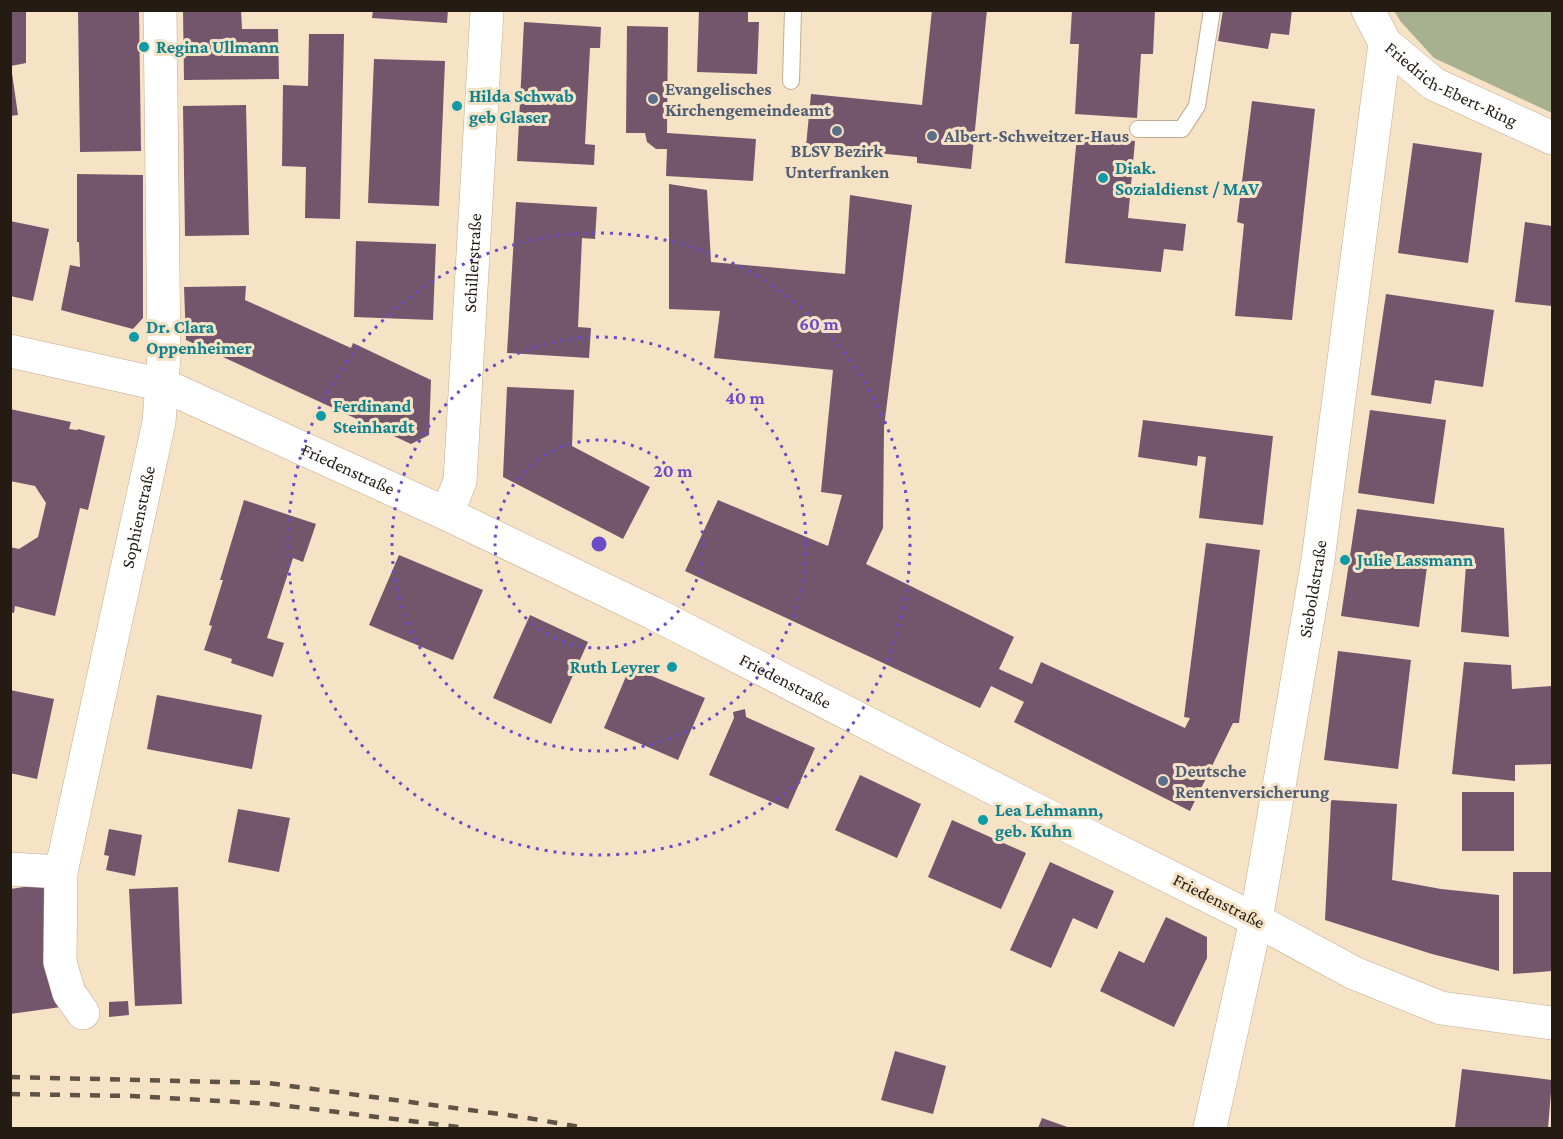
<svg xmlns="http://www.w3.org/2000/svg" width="1563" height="1139" font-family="'Crimson Pro',serif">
	<rect width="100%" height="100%" fill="#f6e2c5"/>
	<path fill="#a8b18f" d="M1394,11H1552V113L1434,58L1401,22Z"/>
	<g fill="#73566b">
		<path d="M10,10H26V63L11,66L18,115L10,116Z"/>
		<path d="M78,10H139L141,151L80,152Z"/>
		<path d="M183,10H241L242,29H278L279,79L184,80Z"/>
		<path d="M373,10H448L447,23L372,18Z"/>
		<path d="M699,10H748V22H759L757,74L697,72Z"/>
		<path d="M932,10H987L971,169L917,163V157L806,146L811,94L922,105Z"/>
		<path d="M1072,10H1155L1153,54H1141L1137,118L1075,114L1079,44H1070Z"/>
		<path d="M1223,10H1292L1289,35L1271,33L1268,49L1218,41Z"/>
		<path d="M524,22L601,27L600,48H590L585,144L595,145L594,165L517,161Z"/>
		<path d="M627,26L668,27L667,133L756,139L753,181L666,176L667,149H656L647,142L645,133H626Z"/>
		<path d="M309,34H344L340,219L305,218L306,167L282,166L283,85L308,86Z"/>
		<path d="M374,59L445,61L439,206L368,203Z"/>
		<path d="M1252,101L1315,109L1292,320L1235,316L1244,224L1237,222Z"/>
		<path d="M246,105L249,235L185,236L183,106Z"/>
		<path d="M1077,136L1135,141L1128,218L1186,224L1183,251L1164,249L1161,272L1065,263Z"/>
		<path d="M1413,143L1482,153L1468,263L1398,253Z"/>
		<path d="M77,174L143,175V318L133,329L61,310L70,265L80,267L79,242H77Z"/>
		<path d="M669,184L707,190L711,262L845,274L850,195L912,205L884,427L883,528L866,564L1014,637L999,669L1032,684L1041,662L1185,728L1190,718L1184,717L1206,543L1260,550L1239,723H1233L1190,811L1014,722L1024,702L991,686L980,708L685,571L718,500L828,546L842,495L821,492L833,370L714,358L720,311L669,309Z"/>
		<path d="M516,202L597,207L595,239L582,238L578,327L591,328L589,358L507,353Z"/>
		<path d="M10,221L49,229L33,301L10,296Z"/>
		<path d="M1525,222L1552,226V306L1515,302Z"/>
		<path d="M356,241L436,244L433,320L354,317Z"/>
		<path d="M246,286L245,300L351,348L353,343L431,380L429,435L411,444L186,340L184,287Z"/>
		<path d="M1386,294L1494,310L1483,387L1435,380L1431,404L1371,395Z"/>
		<path d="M507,387L574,390L572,446L650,487L623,539L503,477Z"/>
		<path d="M10,409L71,422L69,429L77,430L78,429L105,436L88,510L80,508L55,616L15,606L14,613L10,612V547L19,549L38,537L46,503L35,486L10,481Z"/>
		<path d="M1370,410L1446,420L1434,504L1358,493Z"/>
		<path d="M1143,420L1273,436L1263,525L1199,518L1206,457L1198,456L1197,466L1138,457Z"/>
		<path d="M244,500L316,524L303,562L293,558L267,638L284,643L273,677L231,663L232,659L204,650L212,626L209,625L223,580H220Z"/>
		<path d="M1357,509L1504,528L1509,637L1461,632L1466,565L1428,559L1419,627L1341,616Z"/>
		<path d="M399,555L483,590L453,660L369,625Z"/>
		<path d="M530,615L588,642L551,724L493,698Z"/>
		<path d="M1338,651L1411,660L1398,769L1324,760Z"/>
		<path d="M1464,662L1511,665L1512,689L1552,686V764L1515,765V781L1452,774Z"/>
		<path d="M630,667L705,698L678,760L604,728Z"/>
		<path d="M10,690L54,699L37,779L10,773Z"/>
		<path d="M157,695L262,715L252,769L147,749Z"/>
		<path d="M745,709L746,717L815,748L788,809L709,775L734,718L733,712Z"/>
		<path d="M860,775L921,804L897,858L835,830Z"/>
		<rect x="1462" y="792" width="52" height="59"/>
		<path d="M1331,800L1397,804L1392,880L1441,889L1499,895V971L1432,954L1325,920Z"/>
		<path d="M238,809L290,818L279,872L228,862Z"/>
		<path d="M952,820L1026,853L1001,909L928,877Z"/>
		<path d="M109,829L142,835L135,876L106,870L109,856L104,855Z"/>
		<path d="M1050,862L1114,891L1097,929L1073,918L1051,968L1010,950Z"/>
		<path d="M1513,872H1552V971L1513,974Z"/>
		<path d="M45,884L61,1007L10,1014V889Z"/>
		<path d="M178,887L182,1004L135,1006L129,889Z"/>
		<path d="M1166,917L1207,937V958L1174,1027L1100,991L1119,951L1144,963Z"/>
		<path d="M128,1001L129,1015L109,1017V1002Z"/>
		<path d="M895,1051L946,1066L933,1114L881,1100Z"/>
		<path d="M1462,1069L1552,1080L1548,1128H1455Z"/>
		<path d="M1042,1118L1070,1128H1038Z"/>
	</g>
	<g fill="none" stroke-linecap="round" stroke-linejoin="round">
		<defs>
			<g id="service">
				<path d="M791,81L793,10"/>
				<path d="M1138,129H1182L1197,106L1212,10"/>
			</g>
			<g id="minor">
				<path id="s1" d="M10,351L163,385L447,514L653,613L1042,813L1256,920"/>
				<path id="s2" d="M447,514L460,481L487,10"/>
				<path d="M10,869L61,872"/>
				<path id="s3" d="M83,1013L69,993L60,962L61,872L159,422L164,355L160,10"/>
			</g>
			<g id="tertiary">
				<path d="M1256,920L1354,973L1441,1008L1552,1023"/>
				<path id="s4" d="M1210,1128L1256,920L1318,560L1385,43"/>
			</g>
			<g id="secondary">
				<path id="s5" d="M1368,10L1385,43L1434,84L1552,138"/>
			</g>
		</defs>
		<use href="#service" stroke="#c0ad91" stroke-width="18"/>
		<use href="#minor" stroke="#c0ad91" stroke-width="34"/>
		<use href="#tertiary" stroke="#c0ad91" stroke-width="34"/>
		<use href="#secondary" stroke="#c0ad91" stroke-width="34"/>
		<use href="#service" stroke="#fff" stroke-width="16"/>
		<use href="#minor" stroke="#fff" stroke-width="33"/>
		<use href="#tertiary" stroke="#fff" stroke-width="33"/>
		<use href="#secondary" stroke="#fff" stroke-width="33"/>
		<g stroke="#5e5344" stroke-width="4.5" stroke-dasharray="10 10" stroke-linecap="butt">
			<path d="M10,1077L268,1083L522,1117L586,1128"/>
			<path d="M10,1094L132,1096L272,1104L467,1128"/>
		</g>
	</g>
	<g fill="none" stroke="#6b4cc5" stroke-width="3" stroke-dasharray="3 6">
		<circle cx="599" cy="544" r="104"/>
		<circle cx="599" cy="544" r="207"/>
		<circle cx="599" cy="544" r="311"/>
	</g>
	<g fill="#0f9aa8" stroke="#f6e2c5" stroke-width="2">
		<circle cx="144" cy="47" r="6"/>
		<circle cx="457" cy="106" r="6"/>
		<circle cx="1103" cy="178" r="6"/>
		<circle cx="134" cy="337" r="6"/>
		<circle cx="321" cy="416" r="6"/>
		<circle cx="1345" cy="560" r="6"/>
		<circle cx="672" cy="667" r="6"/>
		<circle cx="983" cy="820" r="6"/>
	</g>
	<g fill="#5c6f8a" stroke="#f6e2c5" stroke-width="2">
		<circle cx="653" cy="99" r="6"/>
		<circle cx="837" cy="131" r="6"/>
		<circle cx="932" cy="136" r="6"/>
		<circle cx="1163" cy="781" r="6"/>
	</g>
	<g text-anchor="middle" stroke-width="6" stroke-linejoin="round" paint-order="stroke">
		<g font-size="18" font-weight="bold" fill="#0d838f" stroke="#f6e2c5" text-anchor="start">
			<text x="156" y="53">Regina Ullmann</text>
			<text x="469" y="102">Hilda Schwab<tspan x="469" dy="21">geb Glaser</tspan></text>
			<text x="1115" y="174">Diak.<tspan x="1115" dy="21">Sozialdienst / MAV</tspan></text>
			<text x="146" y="333">Dr. Clara<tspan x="146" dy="21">Oppenheimer</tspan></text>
			<text x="333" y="412">Ferdinand<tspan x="333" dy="21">Steinhardt</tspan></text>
			<text x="1357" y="566">Julie Lassmann</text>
			<text x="660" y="673" text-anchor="end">Ruth Leyrer</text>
			<text x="995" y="816">Lea Lehmann,<tspan x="995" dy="21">geb. Kuhn</tspan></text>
		</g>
		<g font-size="18" fill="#241c12" stroke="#f6e2c5">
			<text dy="6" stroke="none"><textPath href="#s5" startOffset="116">Friedrich-Ebert-Ring</textPath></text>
			<text dy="6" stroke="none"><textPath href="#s2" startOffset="254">Schillerstraße</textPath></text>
			<text dy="6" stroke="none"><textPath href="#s1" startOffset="360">Friedenstraße</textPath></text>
			<text dy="6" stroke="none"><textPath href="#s3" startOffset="510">Sophienstraße</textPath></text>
			<text dy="6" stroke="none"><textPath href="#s4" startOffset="549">Sieboldstraße</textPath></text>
			<text dy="6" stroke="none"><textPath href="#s1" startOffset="846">Friedenstraße</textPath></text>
			<text transform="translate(1219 901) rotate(27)" y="6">Friedenstraße</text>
		</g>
		<g font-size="18" font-weight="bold" fill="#4e5e75" stroke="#f6e2c5" text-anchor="start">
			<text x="665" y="95">Evangelisches<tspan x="665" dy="21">Kirchengemeindeamt</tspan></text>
			<text x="944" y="142">Albert-Schweitzer-Haus</text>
			<text x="837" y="157" text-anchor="middle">BLSV Bezirk<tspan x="837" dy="21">Unterfranken</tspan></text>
			<text x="1175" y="777">Deutsche<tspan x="1175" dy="21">Rentenversicherung</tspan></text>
		</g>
	</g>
	<circle cx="599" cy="544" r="9" fill="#6b4cc5" stroke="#f6e2c5" stroke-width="3"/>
	<g font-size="18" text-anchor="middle" font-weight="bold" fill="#6b4cc5" stroke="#f6e2c5" stroke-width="6" stroke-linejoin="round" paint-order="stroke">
		<text x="819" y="330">60 m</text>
		<text x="745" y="404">40 m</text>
		<text x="673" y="477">20 m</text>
	</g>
	<rect width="1563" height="1139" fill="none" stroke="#241c12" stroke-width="24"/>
</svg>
